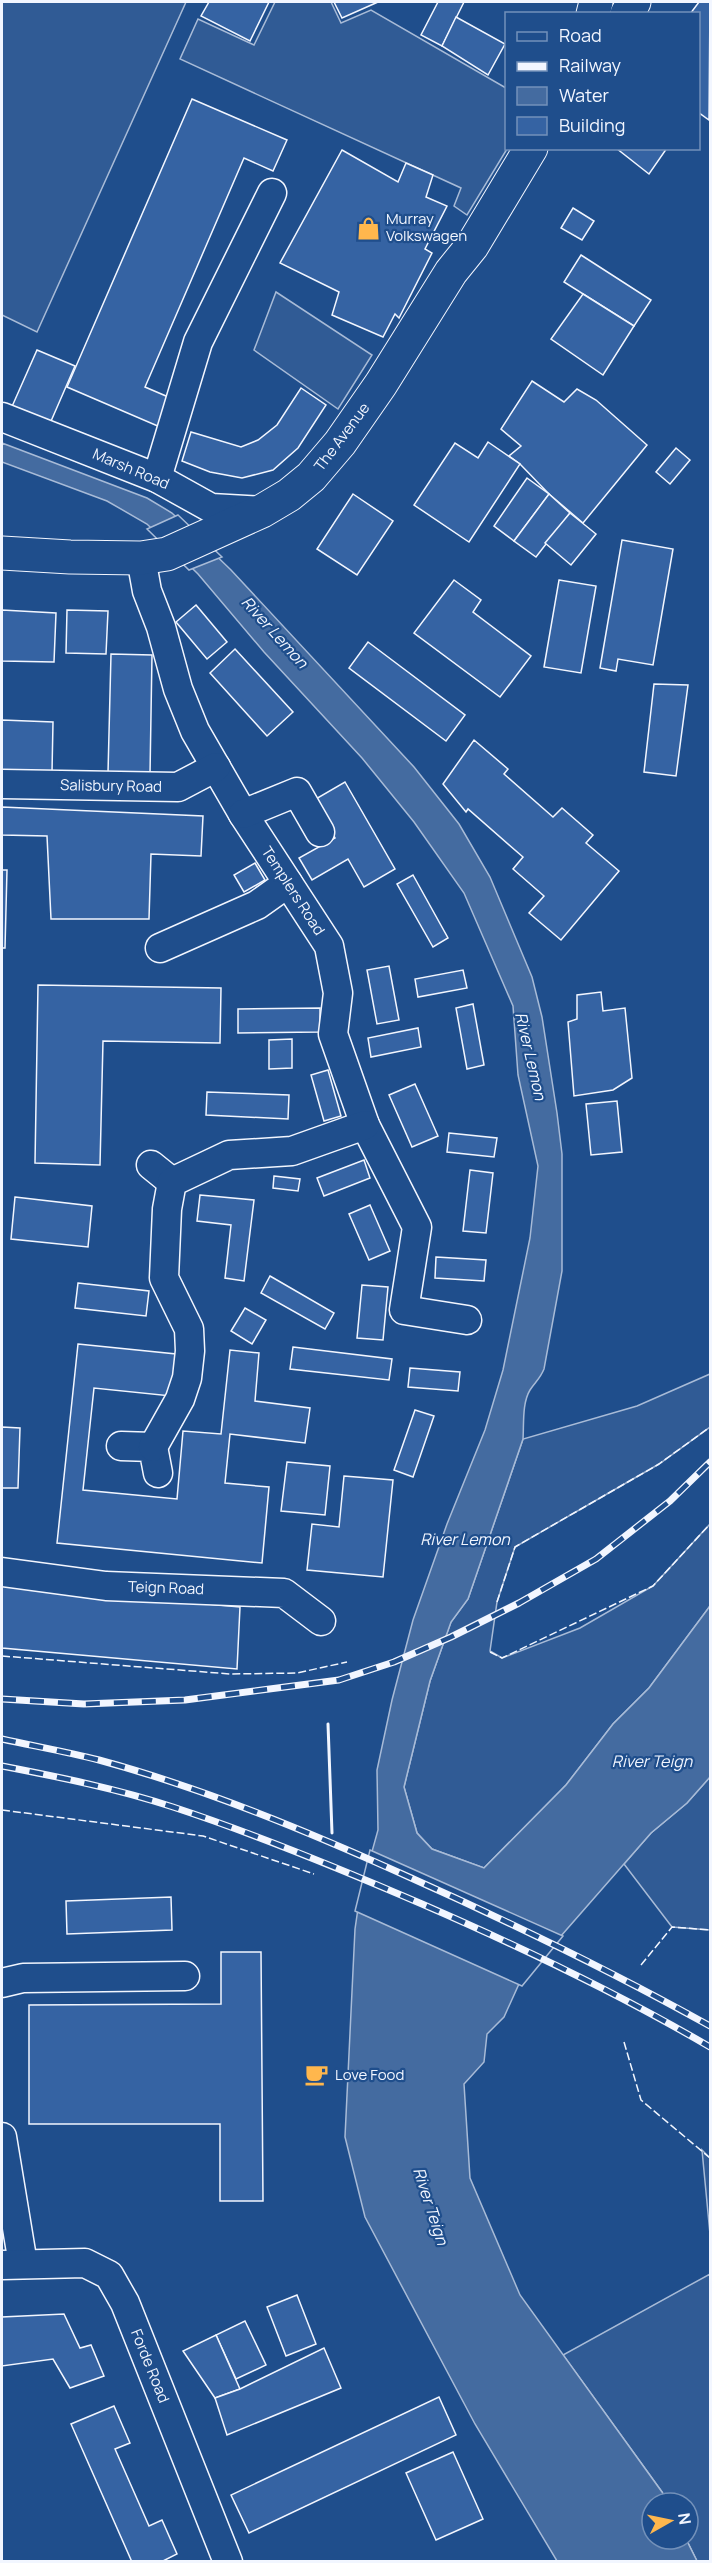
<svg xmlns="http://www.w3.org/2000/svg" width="712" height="2563" font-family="Manrope,sans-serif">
	<rect width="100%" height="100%" fill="#1f4e8c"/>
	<g fill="#305b95" stroke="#a8bbd7" stroke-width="1.5">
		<path d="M2,2H186L37,332L2,315Z"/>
		<path d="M275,2H331L341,23L371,10L506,88L507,149L467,215L454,206L461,188L180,59L198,19L254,45Z"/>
		<path d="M276,292L372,355L338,409L254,350Z"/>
		<path d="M710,1374V1427L659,1464L515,1547L497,1602L490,1651L502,1658L580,1628L653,1586L710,1524V1606L649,1688L613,1724L566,1785L484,1868L432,1849L417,1833L404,1787L430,1681L451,1622L468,1599L523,1439L637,1406Z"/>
		<path d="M710,1777V1930L672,1927L624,1864L651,1833L687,1803Z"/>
		<path d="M702,2150L710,2158V2234Z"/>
		<path d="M710,2274V2561H697L686,2539H688V2503H668L662,2492L563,2355Z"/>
	</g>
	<path fill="#446ba0" stroke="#a8bbd7" stroke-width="1.5" d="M2,443L147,498L172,513L231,570L414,767L459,824L490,877L532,977L542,1017L557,1113L562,1154V1271L544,1369C540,1379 535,1382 530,1390C522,1403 524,1424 523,1439L468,1599L451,1622L430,1681L404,1787L417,1833L432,1849L484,1868L566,1785L613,1724L649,1688L710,1606V1777L687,1803L651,1833L519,1984L504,2017L487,2034L484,2062L464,2084L470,2178L520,2295L662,2492L668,2503H652V2539H686L697,2561H557L475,2424L365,2217L345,2137L355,1929L360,1895L378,1830L377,1770L392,1700L413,1620L447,1524L485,1430L503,1370L530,1238L538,1166L518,1075L513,1006L464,893L414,822L362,758L264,652L198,574L147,524L107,501L2,462Z"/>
	<g fill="#1f4e8c" stroke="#a8bbd7" stroke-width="1.5">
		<path d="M178,515L222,557L189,570L147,529Z"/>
		<path d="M370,1850L563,1936L522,1986L355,1911Z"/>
	</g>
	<g fill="#3563a3" stroke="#f2f6ff" stroke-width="1.5">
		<path d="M209,2H269L250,41L201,16Z"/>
		<path d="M334,2H378L342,18Z"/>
		<path d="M438,2H464L442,46L421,35Z"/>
		<path d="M699,2H710L709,120L698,112V14H690Z"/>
		<path d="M456,17L505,44L488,75L442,46Z"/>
		<path d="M192,99L287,140L273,171L244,158L145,387L173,399L160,427L67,387Z"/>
		<path d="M616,148H667L649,174Z"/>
		<path d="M342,150L398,182L406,163L433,175L426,197L447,206L425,249L432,253L399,318L395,314L383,337L332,315L339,292L280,263Z"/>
		<path d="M573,208L594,221L582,240L561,228Z"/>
		<path d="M581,255L651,300L634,326L564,282Z"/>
		<path d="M583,294L634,326L603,375L551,339Z"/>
		<path d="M37,350L75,366L48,428L10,411Z"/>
		<path d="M532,381L564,402L577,389L596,400L647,445L583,523L549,494L520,464L509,456L521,446L501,429Z"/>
		<path d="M301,388L326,405L298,448L273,470L242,478L210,472L182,461L191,432L241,447L258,440L277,425Z"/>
		<path d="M488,442L520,464L469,542L414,505L455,443L478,458Z"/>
		<path d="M676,448L690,460L670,484L656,472Z"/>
		<path d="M527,478L549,494L514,541L494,526Z"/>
		<path d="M353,494L393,521L357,575L317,549Z"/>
		<path d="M549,494L570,513L536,557L514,541Z"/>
		<path d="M570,513L596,534L571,565L545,543Z"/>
		<path d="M622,540L673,549L653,665L618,659L616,671L600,668Z"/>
		<path d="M454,580L481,600L473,612L531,656L500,697L414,633Z"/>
		<path d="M559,580L596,586L581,673L544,667Z"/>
		<path d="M196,605L227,642L207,659L176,622Z"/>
		<path d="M2,610L56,613L54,662L2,661Z"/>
		<path d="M67,610L108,611L106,654L66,653Z"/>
		<path d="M368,642L465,715L446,741L349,668Z"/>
		<path d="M235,649L293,712L267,736L210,673Z"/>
		<path d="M111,654L152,655L150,774L108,773Z"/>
		<path d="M654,684L688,685L676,776L644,772Z"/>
		<path d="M2,720L53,722L52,772L2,771Z"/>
		<path d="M474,740L508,769L504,774L553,817L562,808L593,835L586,843L619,871L561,940L529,913L544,896L513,869L523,857L468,809L466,812L443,784Z"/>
		<path d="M345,782L395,869L364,887L348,859L312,880L299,858L335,838L314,800Z"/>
		<path d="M2,807L203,816L201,856L151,854L149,919H51L47,836L2,835Z"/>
		<path d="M255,863L265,880L244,892L234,875Z"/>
		<path d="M2,870H7L5,948H2Z"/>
		<path d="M413,875L448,938L433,947L397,884Z"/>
		<path d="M389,966L399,1020L377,1024L367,970Z"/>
		<path d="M463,970L467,988L418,997L415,979Z"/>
		<path d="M38,985L221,988L220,1043L103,1041L100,1165L35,1163Z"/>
		<path d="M601,992L603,1011L625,1008L632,1078L613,1090L574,1096L568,1022L577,1019V995Z"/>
		<path d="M473,1004L484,1065L467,1069L456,1008Z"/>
		<path d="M320,1008V1032L238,1033V1009Z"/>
		<path d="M418,1028L421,1047L371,1057L368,1038Z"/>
		<path d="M292,1039V1068L269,1069V1040Z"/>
		<path d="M328,1070L341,1116L324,1121L311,1075Z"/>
		<path d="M415,1084L438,1136L412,1147L389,1095Z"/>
		<path d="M207,1092L289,1095L288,1119L206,1115Z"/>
		<path d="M617,1101L622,1152L591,1155L586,1104Z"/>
		<path d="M449,1133L497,1138L494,1157L447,1152Z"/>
		<path d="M364,1160L370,1178L324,1196L317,1178Z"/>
		<path d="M470,1170L493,1173L486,1233L463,1231Z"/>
		<path d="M274,1176L300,1179L298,1191L273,1188Z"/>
		<path d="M200,1195L254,1200L244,1281L225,1278L231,1225L197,1221Z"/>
		<path d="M15,1197L92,1206L88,1247L11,1239Z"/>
		<path d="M370,1205L390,1251L369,1260L349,1214Z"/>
		<path d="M436,1257L486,1260L484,1281L435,1278Z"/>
		<path d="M270,1276L334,1313L325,1329L261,1293Z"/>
		<path d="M78,1283L149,1291L146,1316L75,1308Z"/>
		<path d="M362,1285L388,1287L383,1340L357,1338Z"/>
		<path d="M245,1308L266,1320L252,1344L231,1331Z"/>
		<path d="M78,1344L176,1354L171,1396L94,1388L83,1490L177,1499L183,1431L221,1434L230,1350L259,1353L255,1401L310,1408L305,1443L230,1434L225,1483L269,1487L262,1563L57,1543Z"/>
		<path d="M293,1347L392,1359L389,1380L290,1369Z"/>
		<path d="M410,1368L460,1372L458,1391L408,1387Z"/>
		<path d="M415,1410L434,1416L413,1477L394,1470Z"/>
		<path d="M2,1427L20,1428L18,1488H2Z"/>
		<path d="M287,1462L330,1466L325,1515L281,1511Z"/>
		<path d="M344,1476L393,1480L383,1577L307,1570L312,1524L339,1527Z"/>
		<path d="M2,1585L240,1607L237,1669L2,1648Z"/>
		<path d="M171,1897L172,1930L67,1934L66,1901Z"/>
		<path d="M221,1952H261L263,2201H220V2124H29V2005L221,2004Z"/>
		<path d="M297,2295L316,2344L286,2356L267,2307Z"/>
		<path d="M64,2314L80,2348L91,2345L104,2376L70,2388L53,2359L2,2366V2317Z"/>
		<path d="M245,2321L266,2365L236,2379L216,2335Z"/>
		<path d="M216,2335L240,2389L215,2398L183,2351Z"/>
		<path d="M324,2348L341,2388L227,2435L215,2398L240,2389Z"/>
		<path d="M439,2397L456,2435L249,2533L231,2495Z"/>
		<path d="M114,2406L130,2443L115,2449L149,2526L162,2520L177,2554L161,2562H132L71,2424Z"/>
		<path d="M453,2452L483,2519L436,2540L406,2473Z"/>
	</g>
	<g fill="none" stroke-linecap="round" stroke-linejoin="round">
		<defs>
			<g id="minor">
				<path d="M2,417L157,478L211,508L262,511"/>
				<path d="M157,478L198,342L272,193"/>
				<path d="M141,558L147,591L161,627L178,689L195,731L243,814L329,946L338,993L333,1034L365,1125L417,1227L404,1310L467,1320"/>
				<path d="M2,784L178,787L216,767"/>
				<path d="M243,814L297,792L320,832"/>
				<path d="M160,948L257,905L288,883"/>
				<path d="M151,1165L172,1182"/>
				<path d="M121,1446L153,1447L158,1473"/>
				<path d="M153,1447L180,1399L187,1378L190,1351L189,1329L164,1278L167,1209L172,1182L229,1155L292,1151L365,1125"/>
				<path d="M2,1572L106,1586L284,1593L321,1621"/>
				<path d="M2,1983L23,1978L185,1976"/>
				<path d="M2,2137L23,2264"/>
				<path d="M2,2265L85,2263L109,2275L125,2303L228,2562"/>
			</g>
			<g id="major">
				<path d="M593,14L596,2"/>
				<path d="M627,14L634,2"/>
				<path d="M2,553L70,557L141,558L167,554L262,511L289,495L311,477L340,443L381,384L451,272L472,246L531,148"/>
			</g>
		</defs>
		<use href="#minor" stroke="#f2f6ff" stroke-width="31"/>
		<use href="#major" stroke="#f2f6ff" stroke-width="35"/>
		<use href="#minor" stroke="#1f4e8c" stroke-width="28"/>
		<use href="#major" stroke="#1f4e8c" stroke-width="33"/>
		<defs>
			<g id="rail">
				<path d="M2,1699L84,1704L185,1700L339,1680L394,1662L451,1637L519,1603L596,1559L670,1501L710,1462"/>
				<path d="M2,1739C34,1746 67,1752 99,1760C206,1789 309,1832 409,1877C512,1923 613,1972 710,2026"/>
				<path d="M2,1766C59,1777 118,1789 173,1807C258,1835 341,1869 422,1904C521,1947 618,1993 710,2047"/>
			</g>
		</defs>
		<use href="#rail" stroke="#f2f6ff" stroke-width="7"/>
		<use href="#rail" stroke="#1f4e8c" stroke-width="4.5" stroke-dasharray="14" stroke-linecap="butt"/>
		<g stroke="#f2f6ff" stroke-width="1.5" stroke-dasharray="8 3" stroke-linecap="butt">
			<path d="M497,1602L515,1547L659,1464L710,1427"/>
			<path d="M490,1652L502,1658L653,1586L710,1524"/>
			<path d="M2,1656L230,1674L297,1673L347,1662"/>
			<path d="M2,1810L203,1836L314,1874"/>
			<path d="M641,1965L672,1927L710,1930"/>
			<path d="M624,2042L641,2100L710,2158"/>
		</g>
		<path stroke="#f2f6ff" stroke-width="3" d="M328,1724L332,1833"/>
	</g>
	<defs>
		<symbol id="shop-bare" viewBox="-9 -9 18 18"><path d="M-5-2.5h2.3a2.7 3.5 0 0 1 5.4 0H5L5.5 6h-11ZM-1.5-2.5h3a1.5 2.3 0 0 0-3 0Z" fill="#ffb74d" stroke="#1f4e8c" stroke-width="2.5" paint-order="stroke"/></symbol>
		<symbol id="cafe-bare" viewBox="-9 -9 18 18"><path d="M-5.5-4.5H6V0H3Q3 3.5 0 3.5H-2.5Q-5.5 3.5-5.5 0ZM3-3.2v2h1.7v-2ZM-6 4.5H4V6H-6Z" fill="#ffb74d" stroke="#1f4e8c" stroke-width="2.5" paint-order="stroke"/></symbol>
	</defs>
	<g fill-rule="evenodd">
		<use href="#shop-bare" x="352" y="212" width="33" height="33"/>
		<use href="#cafe-bare" x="300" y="2058" width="33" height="33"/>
	</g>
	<g text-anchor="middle" stroke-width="4.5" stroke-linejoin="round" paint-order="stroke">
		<g font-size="15" fill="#f2f6ff" stroke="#1f4e8c" text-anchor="start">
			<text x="386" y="224">Murray<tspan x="386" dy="17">Volkswagen</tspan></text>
			<text x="335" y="2080">Love Food</text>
		</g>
		<g font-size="15" fill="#f2f6ff" stroke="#1f4e8c">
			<text transform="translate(342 437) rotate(-53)" y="5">The Avenue</text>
			<text transform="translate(131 469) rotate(23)" y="5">Marsh Road</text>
			<text transform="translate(111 786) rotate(1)" y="5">Salisbury Road</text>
			<text transform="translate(293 891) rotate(57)" y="5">Templers Road</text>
			<text transform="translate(166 1588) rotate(2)" y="5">Teign Road</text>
			<text transform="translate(150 2366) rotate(68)" y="5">Forde Road</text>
		</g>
		<g font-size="16" font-style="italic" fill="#f2f6ff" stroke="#1f4e8c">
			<text transform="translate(275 632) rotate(48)" y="6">River Lemon</text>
			<text transform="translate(531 1056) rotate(77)" y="6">River Lemon</text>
			<text x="465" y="1545">River Lemon</text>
			<text x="652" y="1767">River Teign</text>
			<text transform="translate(431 2206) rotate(72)" y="6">River Teign</text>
		</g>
	</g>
	<rect width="712" height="2563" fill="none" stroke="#f2f6ff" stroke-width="6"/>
	<rect x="505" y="12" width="195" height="138" fill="#1f4e8c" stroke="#7391ba" stroke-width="1.5"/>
	<rect x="517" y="32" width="30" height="9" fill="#1f4e8c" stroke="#7391ba" stroke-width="1.5"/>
	<text x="559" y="42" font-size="18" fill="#f2f6ff">Road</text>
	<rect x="517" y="62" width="30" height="9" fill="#f2f6ff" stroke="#7391ba" stroke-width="1.5"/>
	<text x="559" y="72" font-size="18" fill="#f2f6ff">Railway</text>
	<rect x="517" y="87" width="30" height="18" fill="#446ba0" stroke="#7391ba" stroke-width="1.5"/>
	<text x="559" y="102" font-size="18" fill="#f2f6ff">Water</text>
	<rect x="517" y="117" width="30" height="18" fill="#3563a3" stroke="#7391ba" stroke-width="1.5"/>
	<text x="559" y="132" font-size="18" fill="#f2f6ff">Building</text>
	<g transform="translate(670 2521) rotate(81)"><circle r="28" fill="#1f4e8c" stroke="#7391ba" stroke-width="1.5"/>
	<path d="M0-4.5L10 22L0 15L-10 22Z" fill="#ffb74d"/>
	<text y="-9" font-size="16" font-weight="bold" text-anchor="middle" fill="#f2f6ff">N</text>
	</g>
</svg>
